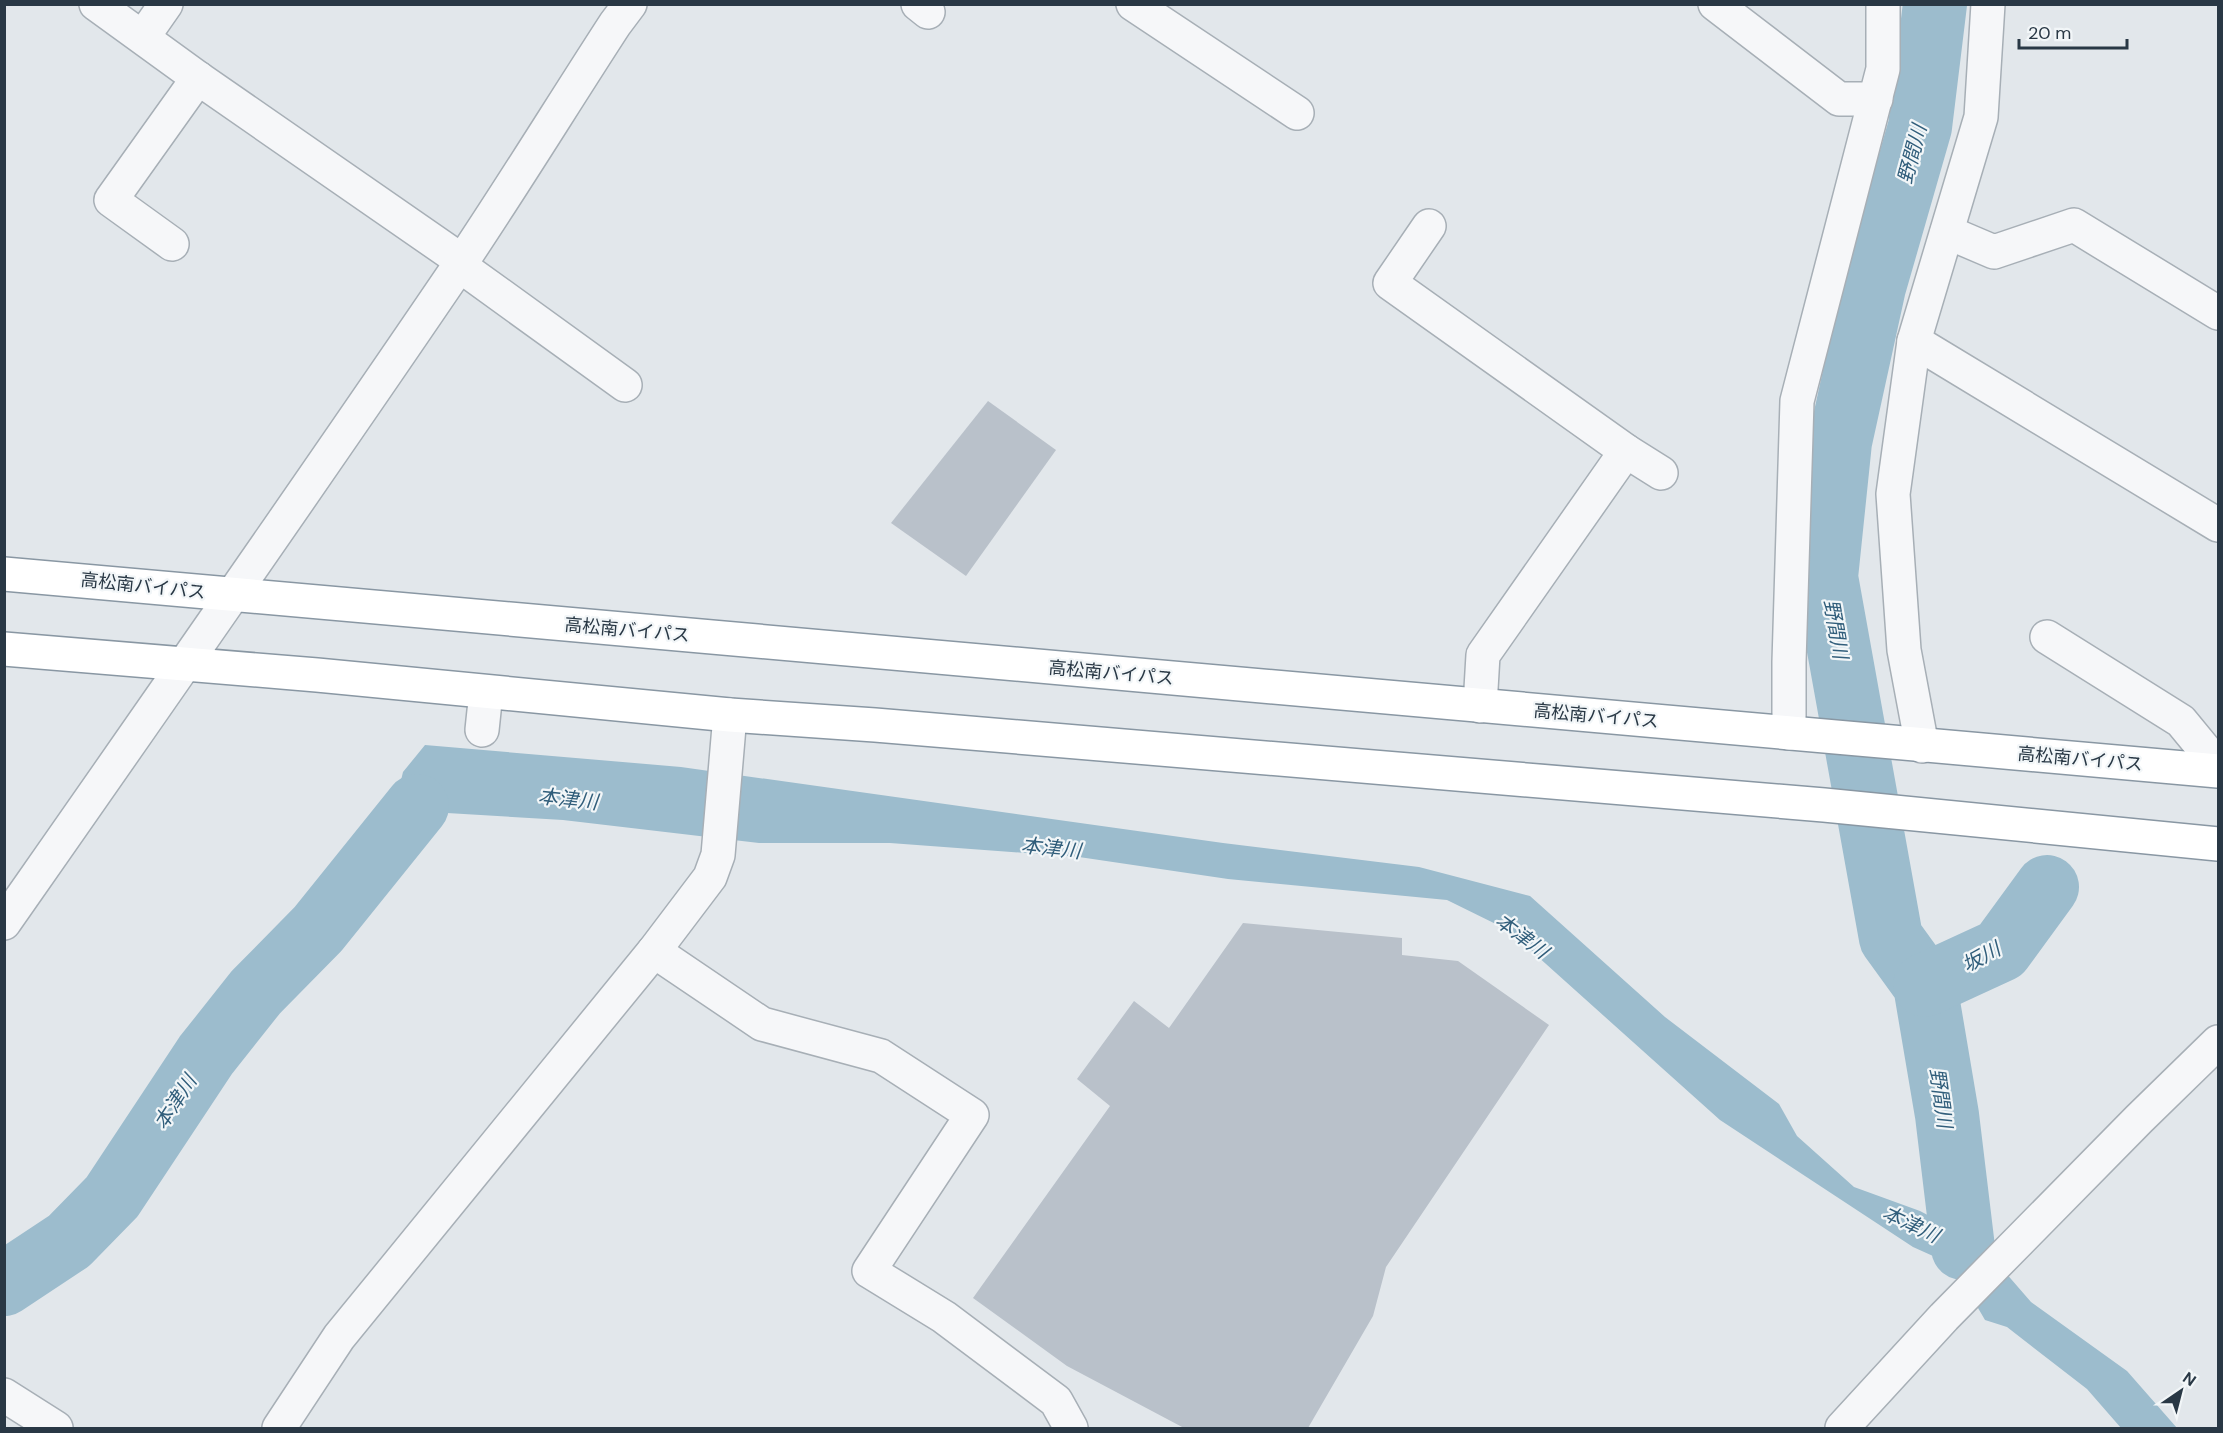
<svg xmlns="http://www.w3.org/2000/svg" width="2223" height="1433" font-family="'DM Sans','Noto Sans JP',sans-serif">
	<rect width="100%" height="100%" fill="#e2e7eb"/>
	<path fill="#9cbccd" d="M425,745L681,767L1223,843L1419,867L1530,896L1665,1017L1779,1104L1797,1136L1854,1187L1920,1211L1939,1221L1965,1213L1985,1249L2031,1302L2127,1371L2177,1428H2121L2087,1389L2007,1327L1985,1320L1953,1265L1913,1247L1720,1120L1508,930L1447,900L1228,879L1079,857L890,843H759L563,820L447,813L427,820L377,882L353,869L397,797L403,772Z"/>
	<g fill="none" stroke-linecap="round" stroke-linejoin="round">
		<g stroke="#9cbccd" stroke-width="64">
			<path d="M1935,4L1920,127L1874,287L1840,442L1826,577L1891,938L1925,985L1947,1115L1963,1248"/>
			<path d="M1925,985L2001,950L2047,887"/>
			<path d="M4,1284L69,1241L112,1197L206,1055L256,992L318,929L417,806"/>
		</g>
	</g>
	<g fill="#b9c1ca">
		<path d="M988,401L1056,450L966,576L891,523Z"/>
		<path d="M1243,923L1402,938V955L1458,961L1549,1025L1386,1267L1373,1316L1308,1428H1184L1067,1366L973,1298L1110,1106L1077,1079L1134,1001L1169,1028Z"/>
	</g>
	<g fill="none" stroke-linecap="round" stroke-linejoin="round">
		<defs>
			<g id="minor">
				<path d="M96,4L198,78L462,261L470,273L625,385"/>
				<path d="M918,4L928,12"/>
				<path d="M1133,4L1297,113"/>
				<path d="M1715,4L1839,99H1876"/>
				<path d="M143,37L166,4"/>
				<path d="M1429,226L1390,283L1626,451L1661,473"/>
				<path d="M1947,232L1994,252L2074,225L2218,313"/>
				<path d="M172,244L111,200L198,78"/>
				<path d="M1914,341L2218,525"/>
				<path d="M2047,637L2181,721L2218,766"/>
				<path d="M1480,706L1483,655L1626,451"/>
				<path d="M482,730L486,692"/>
				<path d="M1789,733V662L1797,401L1883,69V4"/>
				<path d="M1922,746L1904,650L1893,494L1914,341L1981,117L1988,4"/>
				<path d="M4,923C157,704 311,484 461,263C514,184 563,104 615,24L630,4"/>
				<path d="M654,951L762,1024L881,1056L972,1115L869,1271L944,1317L1056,1401L1071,1428"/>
				<path d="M4,1395L56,1428"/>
				<path d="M279,1428L339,1337L654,951L710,877L718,855L730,715"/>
				<path d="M1842,1428L1944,1317L2139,1119L2218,1042"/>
			</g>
			<g id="highway">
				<path d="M4,574L2218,771"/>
				<path d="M4,649L317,675L730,715L875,725L1824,805L2218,844"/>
			</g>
		</defs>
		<use href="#minor" stroke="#a7afb6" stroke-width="36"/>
		<use href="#highway" stroke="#8997a3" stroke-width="36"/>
		<use href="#minor" stroke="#f6f7f9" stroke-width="33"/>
		<use href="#highway" stroke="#fff" stroke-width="33"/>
	</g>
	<g text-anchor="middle" stroke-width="4.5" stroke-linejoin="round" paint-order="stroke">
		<g font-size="18" fill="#293845" stroke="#f2f6f8">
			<text transform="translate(143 586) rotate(6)" y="6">高松南バイパス</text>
			<text transform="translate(627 630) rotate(5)" y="6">高松南バイパス</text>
			<text transform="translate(1111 673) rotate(5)" y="6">高松南バイパス</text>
			<text transform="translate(1596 716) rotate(5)" y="6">高松南バイパス</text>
			<text transform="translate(2080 759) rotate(5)" y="6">高松南バイパス</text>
		</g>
		<g font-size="20" font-style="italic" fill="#315e7b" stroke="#f2f6f8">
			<text transform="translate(1912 154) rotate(-75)" y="7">野間川</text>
			<text transform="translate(1836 629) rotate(80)" y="7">野間川</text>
			<text transform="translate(568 799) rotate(6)" y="7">本津川</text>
			<text transform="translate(1051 848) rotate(6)" y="7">本津川</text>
			<text transform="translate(1522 936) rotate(37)" y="7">本津川</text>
			<text transform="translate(1981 957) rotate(-29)" y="7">坂川</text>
			<text transform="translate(1941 1098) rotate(82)" y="7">野間川</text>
			<text transform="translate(175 1102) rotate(-57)" y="7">本津川</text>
			<text transform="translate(1911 1224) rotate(25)" y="7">本津川</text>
		</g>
	</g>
	<rect width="2223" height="1433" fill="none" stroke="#293845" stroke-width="12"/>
	<g transform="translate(2181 1391) rotate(35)" stroke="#f2f6f8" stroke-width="4.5" paint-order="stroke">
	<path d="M0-4.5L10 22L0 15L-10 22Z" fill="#293845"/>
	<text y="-9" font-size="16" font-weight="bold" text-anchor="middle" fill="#293845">N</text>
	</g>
	<path d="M2019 39v9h108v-9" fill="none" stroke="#293845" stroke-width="3"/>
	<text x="2028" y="39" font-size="18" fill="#293845" stroke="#f2f6f8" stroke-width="4.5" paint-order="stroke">20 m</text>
</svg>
